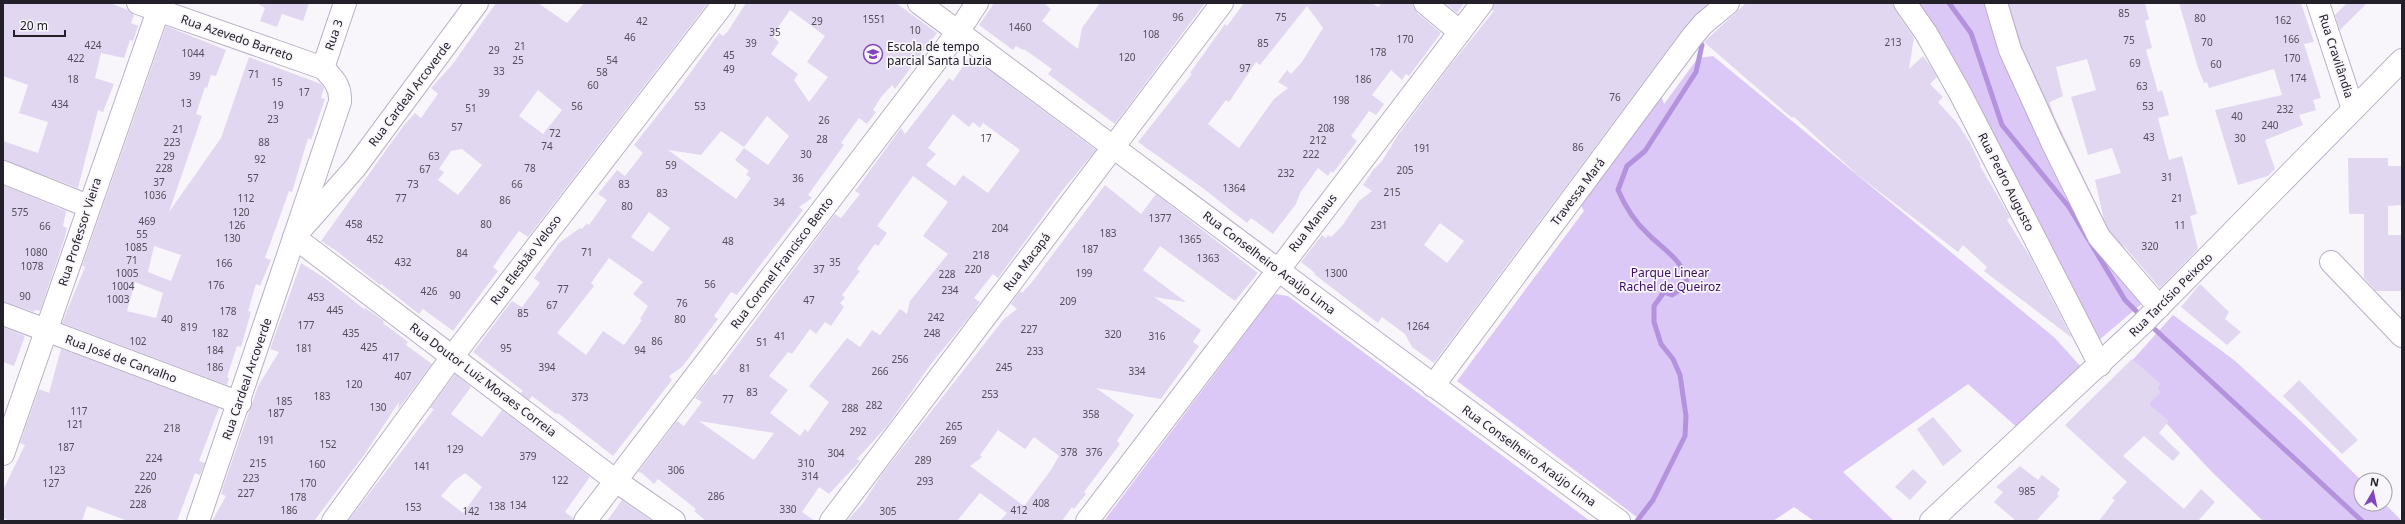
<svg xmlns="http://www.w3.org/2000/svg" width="2405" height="524" font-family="'Noto Sans',sans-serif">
	<rect width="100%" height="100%" fill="#f8f6fb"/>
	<g fill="#dbc8f6">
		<path d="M1902,3H2013L2054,116L2102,216L2116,234L2133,263L2159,289L2091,347Z"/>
		<path d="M1713,56L2055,338L2082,368L2020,430L1968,384L1843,472L1894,521H1814L1794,507L1773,521H1642L1457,381L1584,211L1580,204L1661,95L1664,104L1698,58Z"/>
		<path d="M1275,294L1288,296L1590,521H1104Z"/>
		<path d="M2173,315L2234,360L2305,425L2361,480V504H2385L2402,521H2263L2212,472L2120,374Z"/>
	</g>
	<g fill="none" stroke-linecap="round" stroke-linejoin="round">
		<g stroke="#b492dd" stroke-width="5">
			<path d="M1949,3L1971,33L2002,125L2069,207L2125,300L2141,316"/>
			<path d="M2148,323L2362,521"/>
			<path d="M1637,521L1653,500L1685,436L1686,416L1680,375L1673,359L1661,344L1654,322V306L1664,292L1672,295L1687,285C1686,261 1662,249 1647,233C1634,221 1625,206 1618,190L1627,166L1645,151L1696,72L1702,45"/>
		</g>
	</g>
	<g fill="#e1d7f0" fill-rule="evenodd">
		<path d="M3,3H110L128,10L134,15L131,23L138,26L133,41L130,40L124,58L101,53L95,78L114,84L103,112L98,110L78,188L3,160V141L38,153L48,122L19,113L28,85L3,76Z"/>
		<path d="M257,3H309L303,21L282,14L277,27L260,21L265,8Z"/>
		<path d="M496,3H538L567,23L584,3H708L528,237L519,231L507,247L493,267L498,271L453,331L423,309L419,314L381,284L380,285L335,250L321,241L404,125L415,113L421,118L438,94L431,88L452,65ZM538,90L562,110L543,134L519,116ZM462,149L482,165L458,195L438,180L444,172L439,169L451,151Z"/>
		<path d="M746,3H896L937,33L895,89L892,85L881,97L873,110L876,112L867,124L859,118L841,143L844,145L808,195L812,198L799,207L803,210L737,295L731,292L714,316L718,319L682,367L669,376L672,380L613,456L558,413L556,414L532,396L529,400L520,393L523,391L473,352L512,301L522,307L540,283L534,278L559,243L580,228L582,229L587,223L589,225L607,200L598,194L617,170L625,176L643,153L634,145L683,83L719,33L723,36L728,31ZM790,10L825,36L807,62L828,77L809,102L794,80L798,74L771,54L779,42L772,36ZM767,116L789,136L768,165L744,148L735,160L749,171L746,175L751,178L736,199L668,150L701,155L721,131L744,147ZM649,212L670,228L653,252L631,237ZM609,258L643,282L633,294L648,306L640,319L642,320L624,345L603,331L586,355L557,333L594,286L591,283Z"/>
		<path d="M994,3H1044L1051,9L1042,21L1078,49L1082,28L1100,3H1205L1115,124L1048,74L1052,69L1024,49L1023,50L1016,46L1013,50L979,25Z"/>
		<path d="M1244,3H1372L1378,7L1382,3H1413L1417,13L1441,33L1409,76L1406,74L1402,80L1391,70L1372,95L1384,104L1376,115L1369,111L1351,136L1357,141L1333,173L1331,171L1328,176L1318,168L1300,193L1296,204L1273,234L1251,218L1247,223L1204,189L1138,142L1192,74L1190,73L1225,24L1227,26ZM1307,6L1323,28L1302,62L1291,74L1287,70L1278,82L1288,88L1274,99L1239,148L1208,124L1226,100L1229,102L1256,62L1260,65Z"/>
		<path d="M1445,3H1464L1457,13Z"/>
		<path d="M1494,3H1709L1682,30L1434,363L1412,347L1405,334L1382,317L1378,323L1314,274L1315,273L1301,262L1322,235L1326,238L1328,235L1331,237L1342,226L1359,201L1372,191L1363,185L1373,170L1382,161L1398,135L1448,68L1494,11L1492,10ZM1440,223L1464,241L1447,263L1424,245Z"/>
		<path d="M1746,3H1893L1895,10L1914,38L1909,69L1923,56L1927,61L1937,77L1930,84L1943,97L1938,102L1957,123L1969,141L1981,165L1980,166L2010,217L2007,220L2031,258L2072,338L1984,271L1987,267L1963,245L1958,252L1859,176L1794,117L1792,118L1704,42Z"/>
		<path d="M2009,3H2145L2149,19L2145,21L2152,48L2146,50L2158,92L2162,90L2169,115L2158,118L2169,160L2182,156L2197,214L2190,216L2198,249L2160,288L2110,230L2104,220L2095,180L2121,173L2112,148L2088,155L2071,97L2096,90L2087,59L2056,67L2063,96L2048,103L2022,46Z"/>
		<path d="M2179,3H2301L2314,42L2304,44L2321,98L2313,100L2316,110L2299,115L2303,125L2265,140L2275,169L2268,176L2238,185L2215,110L2282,95L2274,69L2209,88L2207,82L2204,83L2198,68Z"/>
		<path d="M2347,3H2367L2340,30L2335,15Z"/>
		<path d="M166,26L226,50L216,76L211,75L207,88L205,87L196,114L202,116L169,212L221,138L249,57L321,84L324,88L321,98L325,99L311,140L308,138L292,192L289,191L265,258L271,260L260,286L256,284L248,311L251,312L241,347L237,346L227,377L229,378L227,385L62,323L85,267L82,266ZM154,246L181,255L171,281L148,272ZM135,282L163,293L156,318L127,311Z"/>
		<path d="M970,56L1096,150L1061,192L998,278L993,274L974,298L980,302L971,315L931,364L887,426L857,459L860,461L829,494L819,487L802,512L815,521H706L694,511L696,509L658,479L654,484L642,473L638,472L677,421L684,426L702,402L695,398L713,374L715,375L835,214L841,218L860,194L855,191L901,128L905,134L949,78L953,81ZM953,114L969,127L973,122L980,128L983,123L1020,150L988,193L963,175L955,186L926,165L936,154L928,148ZM913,176L948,202L923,236L948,254L910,301L907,314L900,309L880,335L872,330L860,347L847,338L809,386L829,402L808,432L805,429L800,436L770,413L788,390L769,376L788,352L792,354L810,329L816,334L825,322L831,326L844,307L840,303L845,298L842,295L860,271L857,269L875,244L878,246L887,233L877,226ZM699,421L774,433L754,460Z"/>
		<path d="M2348,158H2388V166H2402V205L2388,206V235H2402V291H2376L2364,278V214H2349Z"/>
		<path d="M3,185L66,211L63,226L67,228L64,240L40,311L35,310L34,312L3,302Z"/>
		<path d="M1105,185L1141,214L1156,194L1258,273L1235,301L1160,246L1143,270L1186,302L1154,297L1201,330L1193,342L1199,346L1161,399L1096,388L1134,415L1117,441L1120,444L1084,492L1086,494L1074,509L1072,507L1062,521H1000L1007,513L980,493L957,521H847L864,502L882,474L1003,320L1017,309L1011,304L1020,291L1022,293L1032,282ZM998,430L1025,449L1034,437L1059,456L1051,470L1024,506L970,466L982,457L980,455Z"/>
		<path d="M301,263L326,279L364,309L365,308L384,321L383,323L408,342L406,345L432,364L398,409L399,402L364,455L314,521H212L226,496L221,494L223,487L258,386L279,352L270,349Z"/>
		<path d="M2200,284L2229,312L2225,319L2241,332L2227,345L2181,307Z"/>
		<path d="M3,327L25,336L14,366L3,362Z"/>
		<path d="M61,349L219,408L199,461L205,463L200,475L195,473L177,521H128L87,506L82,521H10L3,518V490L25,445L20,443L39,389L49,393Z"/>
		<path d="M2132,359L2161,384L2157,388L2161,392L2149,404L2169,421L2159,433L2180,453L2173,461L2144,436L2123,456L2184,509L2201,489L2215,502L2198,521H2099L2115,500L2112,498L2127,482L2065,425Z"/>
		<path d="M455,374L471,387L451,414L482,437L502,410L590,477L565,512L573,518V521H348L434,409L430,408ZM465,473L482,487L463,513L441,496L453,482Z"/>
		<path d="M2299,380L2358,440L2342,454L2283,396Z"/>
		<path d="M1933,417L1962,451L1943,466L1917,429Z"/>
		<path d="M2020,466L2038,480L2042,475L2060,489L2057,494L2059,496L2036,521H2016L1994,502L2003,492L1996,487Z"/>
		<path d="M1913,469L1927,482L1910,500L1895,487Z"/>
		<path d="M622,500L652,521H607Z"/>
	</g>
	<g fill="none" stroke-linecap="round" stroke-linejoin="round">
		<defs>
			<g id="minor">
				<path d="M138,3L323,68C333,78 341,86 340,102L198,521"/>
				<path d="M477,3L355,168L294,237L616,481L674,521"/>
				<path d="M919,3C1152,175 1384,351 1619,521"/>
				<path d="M1425,3L1460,32"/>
				<path d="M1905,3L1926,33L1960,93L2100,365"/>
				<path d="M1996,3L2010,50L2052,142L2099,237L2159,307"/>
				<path d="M2318,3L2353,109"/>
				<path d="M323,68L345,3"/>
				<path d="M3,172L88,206"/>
				<path d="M2331,262L2402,336"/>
				<path d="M3,314L240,403"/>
				<path d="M1433,386L1692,37L1703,24L1728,3"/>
				<path d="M3,454L158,11"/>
				<path d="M333,521L452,357L724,3"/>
				<path d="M585,521L958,32L977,3"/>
				<path d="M831,521L1222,3"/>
				<path d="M1087,521L1482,3"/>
				<path d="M1931,521L2142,324L2402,60"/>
			</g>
		</defs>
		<use href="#minor" stroke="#bab0c8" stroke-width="24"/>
		<use href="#minor" stroke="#fff" stroke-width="22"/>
	</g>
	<defs>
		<symbol id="school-ring" viewBox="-11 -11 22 22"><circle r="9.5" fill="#f8f6fb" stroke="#8347bd" stroke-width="1.5"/><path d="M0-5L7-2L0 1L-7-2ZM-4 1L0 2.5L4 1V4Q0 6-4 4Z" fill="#8347bd"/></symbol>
	</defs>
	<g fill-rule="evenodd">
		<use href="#school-ring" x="862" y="43" width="22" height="22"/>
	</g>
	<g text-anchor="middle" stroke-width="3.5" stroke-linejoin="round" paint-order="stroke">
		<g font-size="10" fill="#534e5b">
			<text x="2124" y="17">85</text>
			<text x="1178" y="21">96</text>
			<text x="1281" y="21">75</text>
			<text x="2200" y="22">80</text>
			<text x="874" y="23">1551</text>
			<text x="2283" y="24">162</text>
			<text x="642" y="25">42</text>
			<text x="817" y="25">29</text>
			<text x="1020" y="31">1460</text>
			<text x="915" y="34">10</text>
			<text x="775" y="36">35</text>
			<text x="1151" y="38">108</text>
			<text x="630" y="41">46</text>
			<text x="1405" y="43">170</text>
			<text x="2291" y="43">166</text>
			<text x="2129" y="44">75</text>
			<text x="1893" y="46">213</text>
			<text x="2207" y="46">70</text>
			<text x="751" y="47">39</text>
			<text x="1263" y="47">85</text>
			<text x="93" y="49">424</text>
			<text x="520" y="50">21</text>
			<text x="494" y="54">29</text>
			<text x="1378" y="56">178</text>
			<text x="193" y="57">1044</text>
			<text x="729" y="59">45</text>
			<text x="1127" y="61">120</text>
			<text x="76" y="62">422</text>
			<text x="2292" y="62">170</text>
			<text x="518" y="64">25</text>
			<text x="612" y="64">54</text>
			<text x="2135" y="67">69</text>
			<text x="2216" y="68">60</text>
			<text x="1245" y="72">97</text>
			<text x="729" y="73">49</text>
			<text x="499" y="75">33</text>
			<text x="602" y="76">58</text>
			<text x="254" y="78">71</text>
			<text x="195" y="80">39</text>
			<text x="2298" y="82">174</text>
			<text x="73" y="83">18</text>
			<text x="1363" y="83">186</text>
			<text x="277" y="86">15</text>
			<text x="593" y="89">60</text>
			<text x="2142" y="90">63</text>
			<text x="304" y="96">17</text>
			<text x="484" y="97">39</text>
			<text x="1615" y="101">76</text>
			<text x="1341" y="104">198</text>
			<text x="186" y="107">13</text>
			<text x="60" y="108">434</text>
			<text x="278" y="109">19</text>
			<text x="577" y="110">56</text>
			<text x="700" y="110">53</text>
			<text x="2148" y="110">53</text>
			<text x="471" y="112">51</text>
			<text x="2285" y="113">232</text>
			<text x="2237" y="120">40</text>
			<text x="273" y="123">23</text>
			<text x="824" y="124">26</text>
			<text x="2270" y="129">240</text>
			<text x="457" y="131">57</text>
			<text x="1326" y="132">208</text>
			<text x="178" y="133">21</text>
			<text x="555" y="137">72</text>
			<text x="2149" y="141">43</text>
			<text x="986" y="142">17</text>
			<text x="2240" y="142">30</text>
			<text x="822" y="143">28</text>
			<text x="1318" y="144">212</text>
			<text x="172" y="146">223</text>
			<text x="264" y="146">88</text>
			<text x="547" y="150">74</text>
			<text x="1578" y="151">86</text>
			<text x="1422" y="152">191</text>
			<text x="806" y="158">30</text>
			<text x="1311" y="158">222</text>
			<text x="169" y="160">29</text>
			<text x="434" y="160">63</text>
			<text x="260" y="163">92</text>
			<text x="671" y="169">59</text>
			<text x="164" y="172">228</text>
			<text x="530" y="172">78</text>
			<text x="425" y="173">67</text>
			<text x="1405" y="174">205</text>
			<text x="1286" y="177">232</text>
			<text x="2167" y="181">31</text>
			<text x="253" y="182">57</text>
			<text x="798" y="182">36</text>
			<text x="159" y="186">37</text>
			<text x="413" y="188">73</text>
			<text x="517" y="188">66</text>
			<text x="624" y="188">83</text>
			<text x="1234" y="192">1364</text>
			<text x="1392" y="196">215</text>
			<text x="662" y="197">83</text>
			<text x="155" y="199">1036</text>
			<text x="246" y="202">112</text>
			<text x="401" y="202">77</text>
			<text x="2177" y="202">21</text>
			<text x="505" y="204">86</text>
			<text x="779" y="206">34</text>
			<text x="627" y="210">80</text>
			<text x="20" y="216">575</text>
			<text x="241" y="216">120</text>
			<text x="1160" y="222">1377</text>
			<text x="147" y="225">469</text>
			<text x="354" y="228">458</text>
			<text x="486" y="228">80</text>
			<text x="237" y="229">126</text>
			<text x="1379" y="229">231</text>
			<text x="2180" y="229">11</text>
			<text x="45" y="230">66</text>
			<text x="1000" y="232">204</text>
			<text x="1108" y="237">183</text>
			<text x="142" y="238">55</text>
			<text x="232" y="242">130</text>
			<text x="375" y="243">452</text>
			<text x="1190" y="243">1365</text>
			<text x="728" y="245">48</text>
			<text x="2150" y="250">320</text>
			<text x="136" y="251">1085</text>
			<text x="1090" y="253">187</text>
			<text x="36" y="256">1080</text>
			<text x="587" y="256">71</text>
			<text x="462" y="257">84</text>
			<text x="981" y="259">218</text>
			<text x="1208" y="262">1363</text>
			<text x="132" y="264">71</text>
			<text x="403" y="266">432</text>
			<text x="835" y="266">35</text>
			<text x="224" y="267">166</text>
			<text x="32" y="270">1078</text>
			<text x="819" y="273">37</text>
			<text x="973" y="273">220</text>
			<text x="127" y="277">1005</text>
			<text x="1084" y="277">199</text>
			<text x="1336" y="277">1300</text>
			<text x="947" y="278">228</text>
			<text x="710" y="288">56</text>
			<text x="216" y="289">176</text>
			<text x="123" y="290">1004</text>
			<text x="563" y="293">77</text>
			<text x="950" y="294">234</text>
			<text x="429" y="295">426</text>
			<text x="455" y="299">90</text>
			<text x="25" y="300">90</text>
			<text x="316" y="301">453</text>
			<text x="118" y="303">1003</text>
			<text x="809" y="304">47</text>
			<text x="1068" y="305">209</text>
			<text x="682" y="307">76</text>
			<text x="552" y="309">67</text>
			<text x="335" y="314">445</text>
			<text x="228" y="315">178</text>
			<text x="523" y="317">85</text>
			<text x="936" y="321">242</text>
			<text x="167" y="323">40</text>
			<text x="680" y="323">80</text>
			<text x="306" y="329">177</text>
			<text x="1418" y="330">1264</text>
			<text x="189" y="331">819</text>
			<text x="1029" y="333">227</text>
			<text x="220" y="337">182</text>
			<text x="351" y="337">435</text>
			<text x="932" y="337">248</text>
			<text x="1113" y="338">320</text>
			<text x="780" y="340">41</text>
			<text x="1157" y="340">316</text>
			<text x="138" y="345">102</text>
			<text x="657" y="345">86</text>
			<text x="762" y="346">51</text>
			<text x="369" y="351">425</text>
			<text x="304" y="352">181</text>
			<text x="506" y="352">95</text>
			<text x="215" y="354">184</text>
			<text x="640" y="354">94</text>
			<text x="1035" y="355">233</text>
			<text x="391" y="361">417</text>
			<text x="900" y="363">256</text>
			<text x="215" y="371">186</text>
			<text x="547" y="371">394</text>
			<text x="1004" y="371">245</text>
			<text x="745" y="372">81</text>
			<text x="880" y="375">266</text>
			<text x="1137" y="375">334</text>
			<text x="403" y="380">407</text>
			<text x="354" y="388">120</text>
			<text x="752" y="396">83</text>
			<text x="990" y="398">253</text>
			<text x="322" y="400">183</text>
			<text x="580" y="401">373</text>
			<text x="728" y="403">77</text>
			<text x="284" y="405">185</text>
			<text x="874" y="409">282</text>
			<text x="378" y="411">130</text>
			<text x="850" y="412">288</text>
			<text x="79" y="415">117</text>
			<text x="276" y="417">187</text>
			<text x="1091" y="418">358</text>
			<text x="75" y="428">121</text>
			<text x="954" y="430">265</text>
			<text x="172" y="432">218</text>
			<text x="858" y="435">292</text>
			<text x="266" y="444">191</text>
			<text x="948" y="444">269</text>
			<text x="328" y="448">152</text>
			<text x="66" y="451">187</text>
			<text x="455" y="453">129</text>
			<text x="1069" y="456">378</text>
			<text x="1094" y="456">376</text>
			<text x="836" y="457">304</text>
			<text x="528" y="460">379</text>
			<text x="154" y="462">224</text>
			<text x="923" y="464">289</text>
			<text x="258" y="467">215</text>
			<text x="806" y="467">310</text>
			<text x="317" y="468">160</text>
			<text x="422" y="470">141</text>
			<text x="57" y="474">123</text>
			<text x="676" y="474">306</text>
			<text x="148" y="480">220</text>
			<text x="810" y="480">314</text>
			<text x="251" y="482">223</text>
			<text x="560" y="484">122</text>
			<text x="925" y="485">293</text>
			<text x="51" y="487">127</text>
			<text x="308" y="487">170</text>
			<text x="143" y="493">226</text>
			<text x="2027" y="495">985</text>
			<text x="246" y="497">227</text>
			<text x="716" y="500">286</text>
			<text x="298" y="501">178</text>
			<text x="1041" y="507">408</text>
			<text x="138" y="508">228</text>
			<text x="518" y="509">134</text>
			<text x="497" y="510">138</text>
			<text x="413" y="511">153</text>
			<text x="788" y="513">330</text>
			<text x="289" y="514">186</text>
			<text x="1019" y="514">412</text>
			<text x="471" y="515">142</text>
			<text x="888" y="515">305</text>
		</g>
		<g font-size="12" fill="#242029" stroke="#f8f6fb">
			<text transform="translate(334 35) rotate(-71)" y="4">Rua 3</text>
			<text transform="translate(237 38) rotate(19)" y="4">Rua Azevedo Barreto</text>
			<text transform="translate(2336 56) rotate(72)" y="4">Rua Cravilândia</text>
			<text transform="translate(410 94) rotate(-53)" y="4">Rua Cardeal Arcoverde</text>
			<text transform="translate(2006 182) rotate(63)" y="4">Rua Pedro Augusto</text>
			<text transform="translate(1578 192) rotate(-53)" y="4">Travessa Mará</text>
			<text transform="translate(1313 223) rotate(-52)" y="4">Rua Manaus</text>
			<text transform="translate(80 232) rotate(-72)" y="4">Rua Professor Vieira</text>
			<text transform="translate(526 260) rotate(-53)" y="4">Rua Elesbão Veloso</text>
			<text transform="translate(1027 262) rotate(-53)" y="4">Rua Macapá</text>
			<text transform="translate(782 263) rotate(-53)" y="4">Rua Coronel Francisco Bento</text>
			<text transform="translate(1269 263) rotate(37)" y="4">Rua Conselheiro Araújo Lima</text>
			<text transform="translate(2171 295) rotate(-45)" y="4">Rua Tarcísio Peixoto</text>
			<text transform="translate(121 359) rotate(20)" y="4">Rua José de Carvalho</text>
			<text transform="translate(247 379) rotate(-71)" y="4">Rua Cardeal Arcoverde</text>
			<text transform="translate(483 380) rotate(37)" y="4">Rua Doutor Luiz Moraes Correia</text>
			<text transform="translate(1529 456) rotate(36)" y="4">Rua Conselheiro Araújo Lima</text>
		</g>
		<g font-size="12" fill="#242029" stroke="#f8f6fb" text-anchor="start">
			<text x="887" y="51">Escola de tempo<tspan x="887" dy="14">parcial Santa Luzia</tspan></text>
		</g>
		<g font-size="12" fill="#3e0b65" stroke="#f8f6fb">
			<text x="1670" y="277">Parque Linear<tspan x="1670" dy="14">Rachel de Queiroz</tspan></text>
		</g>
	</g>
	<rect width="2405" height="524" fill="none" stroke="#242029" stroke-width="8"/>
	<g transform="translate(2373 492) rotate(9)"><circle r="19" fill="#f8f6fb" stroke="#a3a0a7"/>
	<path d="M0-3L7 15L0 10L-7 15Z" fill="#8347bd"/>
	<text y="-6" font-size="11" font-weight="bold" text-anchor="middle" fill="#242029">N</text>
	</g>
	<path d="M14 30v6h51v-6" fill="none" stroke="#242029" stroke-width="2"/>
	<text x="20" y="30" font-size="12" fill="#242029" stroke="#f8f6fb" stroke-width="3" paint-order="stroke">20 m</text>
</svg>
